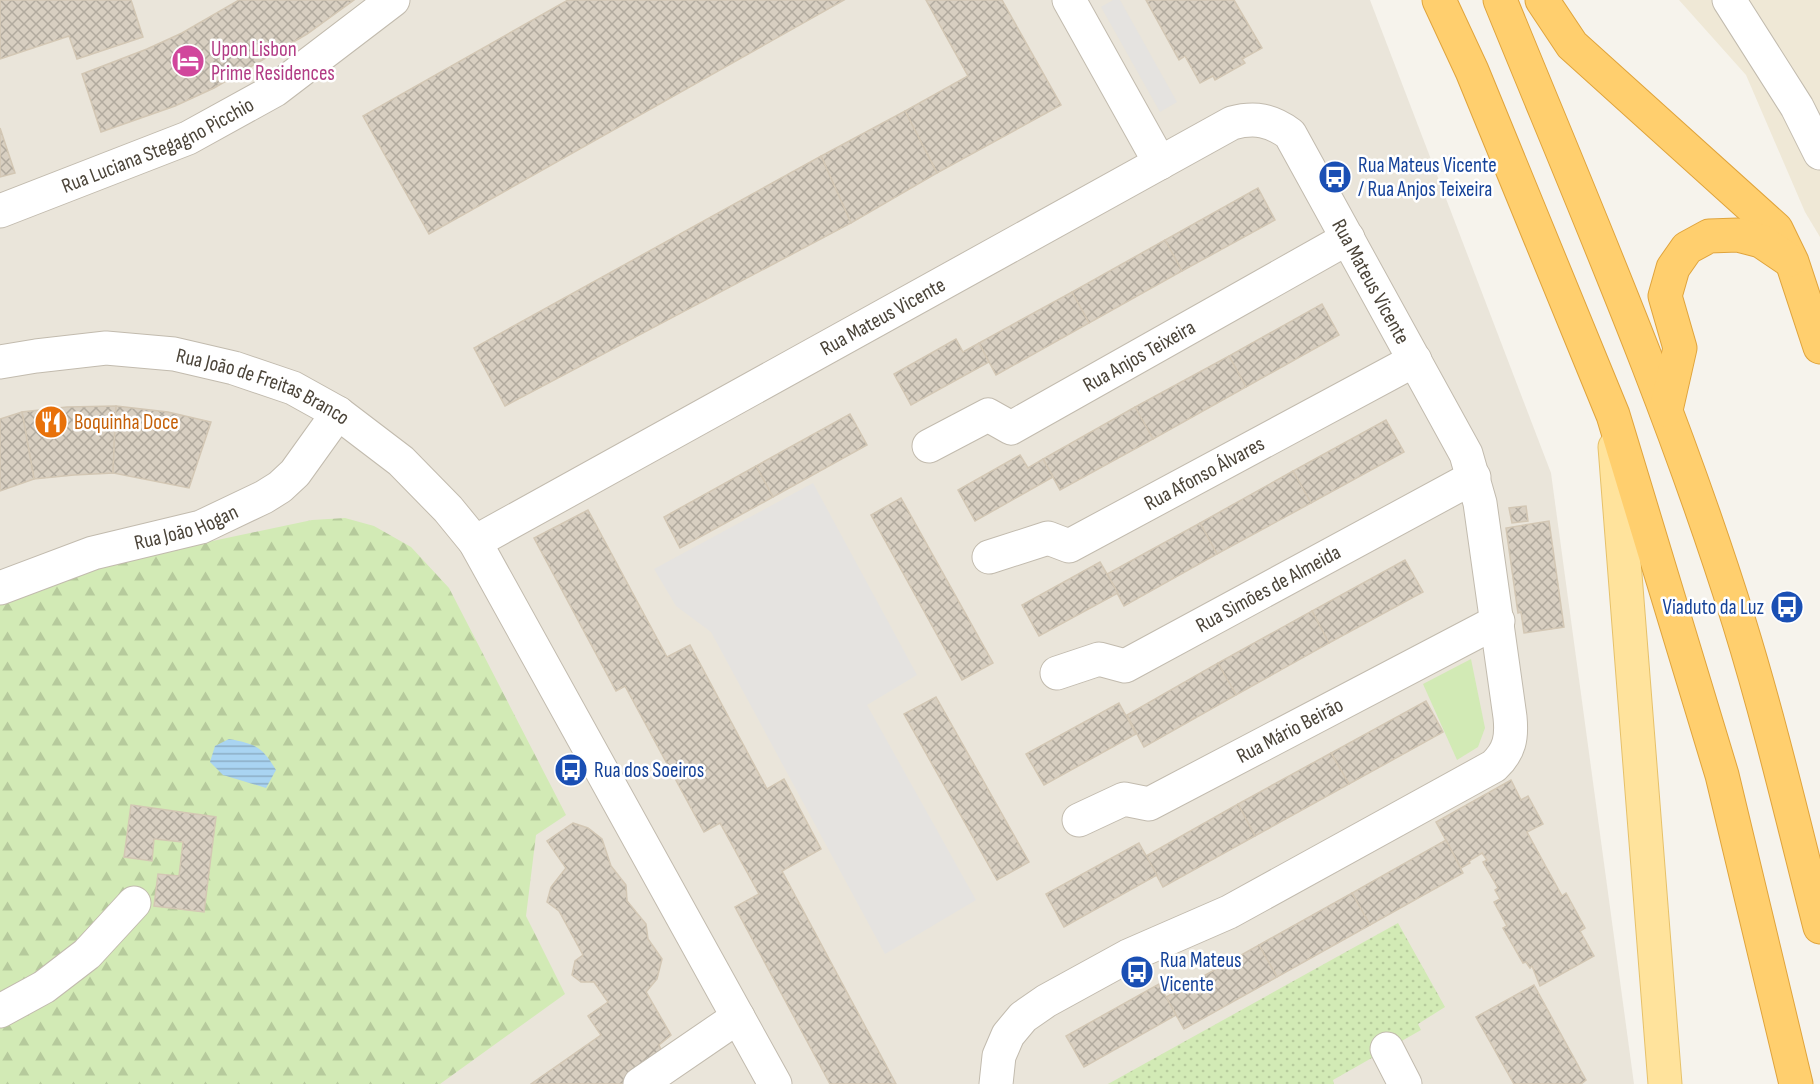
<svg xmlns="http://www.w3.org/2000/svg" width="1820" height="1084" font-family="'Sofia Sans Condensed',sans-serif">
	<defs>
		<pattern id="forest-firs" width="22" height="20" patternUnits="userSpaceOnUse" patternTransform="scale(1.5)"><rect width="22" height="20" fill="#d2eab5"/><path d="M5 1l3.5 6h-7zM16 11l3.5 6h-7z" fill="#b6ca9c"/></pattern>
		<pattern id="garden-dots" width="8" height="8" patternUnits="userSpaceOnUse" patternTransform="scale(1.5)"><rect width="8" height="8" fill="#d2eab5"/><path d="M2 2h.1M6 6h.1" fill="none" stroke="#b6ca9c" stroke-width="1.8" stroke-linecap="round"/></pattern>
		<pattern id="water-rules" width="6" height="5" patternUnits="userSpaceOnUse" patternTransform="scale(1.5)"><rect width="6" height="5" fill="#a9d4f2"/><path d="M0 2.5h6" fill="none" stroke="#8caec5"/></pattern>
		<pattern id="building-cross-hatch" width="8" height="8" patternUnits="userSpaceOnUse" patternTransform="scale(1.5)"><rect width="8" height="8" fill="#d8cfc1"/><path d="M0 0l8 8M0 8l8-8" fill="none" stroke="#b1aa9e"/></pattern>
	</defs>
	<rect width="100%" height="100%" fill="#f6f3ec"/>
	<path fill="#eae5da" d="M0,0H1370L1551,473L1634,1084H212L0,700Z"/>
	<path fill="#efe8d6" d="M1679,0H1820V237L1805,212L1746,75Z"/>
	<path fill="url(#forest-firs)" d="M345,518L374,526L411,547L449,588L566,815L536,835L526,916L565,994L440,1084H0V600L95,566L312,520Z"/>
	<path fill="#d2eab5" d="M1471,659L1485,728L1478,747L1457,760L1423,684Z"/>
	<path fill="url(#garden-dots)" d="M1398,923L1445,1007L1418,1024L1421,1030L1333,1080L1334,1084H1108Z"/>
	<g fill="#e5e3e0">
		<path d="M1113,0H1120L1177,102L1160,112L1101,7Z"/>
		<path d="M813,483L917,675L867,705L976,900L885,954L711,632L676,606L654,569Z"/>
	</g>
	<path fill="url(#water-rules)" d="M229,739C256,744 262,747 276,770L266,788L223,775L210,762L215,746Z"/>
	<g fill="url(#building-cross-hatch)" stroke="#d3c7b4" stroke-width="1.5">
		<path d="M0,0H131L143,37L77,59L69,36L0,59Z"/>
		<path d="M239,0H354L307,34L214,88L175,106L101,132L82,74L147,49L182,33Z"/>
		<path d="M568,0H844L429,234L363,116Z"/>
		<path d="M926,0H1002L1061,105L937,173L905,111L968,76Z"/>
		<path d="M1146,0H1234L1262,48L1242,59L1245,63L1215,80L1213,76L1200,83L1185,56L1179,60Z"/>
		<path d="M905,111L937,173L851,223L821,156Z"/>
		<path d="M0,128L15,173L0,177Z"/>
		<path d="M821,156L851,223L505,406L474,348Z"/>
		<path d="M1258,188L1275,220L1182,271L1165,240Z"/>
		<path d="M1165,240L1182,271L1089,323L1072,292Z"/>
		<path d="M1072,292L1089,323L996,375L979,343Z"/>
		<path d="M1322,304L1339,335L1246,387L1229,356Z"/>
		<path d="M956,339L963,352L979,343L989,362L911,405L894,374Z"/>
		<path d="M1229,356L1246,387L1153,439L1135,407Z"/>
		<path d="M116,406L113,473L74,475L34,479L22,412L67,407Z"/>
		<path d="M116,406L168,412L211,422L189,488L113,473Z"/>
		<path d="M1135,407L1153,439L1060,490L1043,459Z"/>
		<path d="M22,412L34,479L0,491V419Z"/>
		<path d="M850,414L867,445L773,497L756,466Z"/>
		<path d="M1386,420L1404,452L1311,503L1293,471Z"/>
		<path d="M1020,455L1028,468L1043,459L1053,477L975,521L958,490Z"/>
		<path d="M756,466L773,497L680,548L664,517Z"/>
		<path d="M1293,471L1311,503L1217,554L1200,523Z"/>
		<path d="M901,498L993,663L962,680L871,515Z"/>
		<path d="M1526,506L1528,521L1512,523L1509,508Z"/>
		<path d="M588,510L667,657L690,645L767,789L784,779L821,849L782,871L896,1084H830L735,907L759,894L720,823L704,832L625,686L616,691L534,538Z"/>
		<path d="M1549,521L1564,627L1524,633L1521,612L1518,613L1506,528Z"/>
		<path d="M1200,523L1217,554L1124,606L1107,574Z"/>
		<path d="M1405,560L1423,592L1329,643L1312,611Z"/>
		<path d="M1100,562L1118,593L1039,636L1022,605Z"/>
		<path d="M1312,611L1329,643L1236,695L1218,663Z"/>
		<path d="M1218,663L1236,695L1144,747L1127,715Z"/>
		<path d="M936,697L1029,862L997,880L904,714Z"/>
		<path d="M1426,701L1443,732L1349,784L1331,753Z"/>
		<path d="M1119,703L1136,734L1044,785L1026,754Z"/>
		<path d="M1331,753L1349,784L1255,836L1238,804Z"/>
		<path d="M1511,780L1521,800L1528,796L1543,824L1527,832L1562,896L1566,893L1585,928L1580,931L1594,956L1540,986L1532,966L1530,968L1526,962L1523,963L1503,928L1507,926L1494,902L1500,899L1495,890L1498,888L1483,862L1487,860L1482,853L1469,861L1470,863L1461,868L1436,822Z"/>
		<path d="M1238,804L1255,836L1163,887L1146,856Z"/>
		<path d="M131,805L216,817L204,912L154,906L158,874L179,876L183,842L154,839L152,861L124,857Z"/>
		<path d="M573,823L588,828L602,839L611,866L626,885L627,901L646,924L648,939L662,959L657,979L646,992L671,1035L659,1045L665,1060L632,1084H531L601,1035L588,1016L608,1002L594,982H581L572,975L575,961L583,955L559,911L547,902L551,887L566,868L547,841Z"/>
		<path d="M1446,840L1463,873L1370,925L1352,893Z"/>
		<path d="M1139,843L1157,875L1064,927L1046,894Z"/>
		<path d="M1352,893L1370,925L1277,977L1259,945Z"/>
		<path d="M1259,945L1277,977L1184,1029L1166,997Z"/>
		<path d="M1159,984L1176,1015L1084,1067L1066,1036Z"/>
		<path d="M1534,985L1586,1080L1581,1084H1514L1476,1017Z"/>
	</g>
	<g fill="none" stroke-linecap="round" stroke-linejoin="round">
		<defs>
			<g id="minor">
				<path d="M1069,0L1160,163"/>
				<path d="M1729,0L1797,107L1820,153"/>
				<path id="s1" d="M0,211L188,138L275,90L393,0"/>
				<path id="s2" d="M0,362L36,356L106,348L174,354L234,368L293,388L338,413L401,461L448,509L475,542L775,1084"/>
				<path id="s3" d="M929,446L988,415L1011,428L1348,238"/>
				<path id="s4" d="M475,542L1232,123C1255,117 1271,120 1290,134L1466,454L1480,503L1510,717C1512,737 1510,751 1494,766L1229,912L1128,956L1046,1001L1023,1017L1008,1035L999,1056L996,1084"/>
				<path id="s5" d="M989,557L1048,538L1069,546L1415,360"/>
				<path id="s6" d="M0,588L93,553L201,527L264,497L280,487L295,473L338,413"/>
				<path id="s7" d="M1057,673L1099,659L1125,666L1474,477"/>
				<path id="s8" d="M1079,820L1124,799L1149,804L1498,621"/>
				<path d="M0,1011L44,987L87,954L134,903"/>
				<path d="M1387,1049L1405,1084"/>
				<path d="M640,1084L738,1017"/>
			</g>
			<path id="major" d="M1615,447L1665,1084"/>
			<g id="highway">
				<path d="M1439,0L1472,71L1613,415L1722,775L1796,1084"/>
				<path d="M1500,0C1584,206 1673,410 1739,622C1770,722 1794,825 1820,927"/>
				<path d="M1542,0L1572,45L1776,229L1792,262L1820,347"/>
				<path d="M1666,410L1680,348L1665,296L1673,268L1687,248L1709,236L1738,235L1761,241L1789,260"/>
			</g>
		</defs>
		<use href="#minor" stroke="#c2bbae" stroke-width="35"/>
		<use href="#major" stroke="#e6c16a" stroke-width="35"/>
		<use href="#highway" stroke="#e0a43c" stroke-width="35"/>
		<use href="#minor" stroke="#fff" stroke-width="33"/>
		<use href="#major" stroke="#ffe39c" stroke-width="33"/>
		<use href="#highway" stroke="#ffcf6e" stroke-width="33"/>
	</g>
	<defs>
		<symbol id="hotel-disc" viewBox="-11 -11 22 22"><circle r="9.5" fill="#d1479c" stroke="#fff"/><path d="M-6-4.5h1.5V1H6V5H4.5V3h-9V5H-6ZM-4 0a1.8 1.8 0 1 1 3.6 0ZM.5 0V-2.5h3Q6-2.5 6 0Z" fill="#fff"/></symbol>
		<symbol id="bus-disc" viewBox="-11 -11 22 22"><circle r="9.5" fill="#1a4fb4" stroke="#fff"/><path d="M-5-6H5V4H4V6H2V4H-2V6H-4V4H-5ZM-3.5-4V0h7V-4ZM-3.5 1.2v1.5H-2V1.2ZM2 1.2v1.5H3.5V1.2Z" fill="#fff"/></symbol>
		<symbol id="restaurant-disc" viewBox="-11 -11 22 22"><circle r="9.5" fill="#e8710a" stroke="#fff"/><path d="M-5-6h1v4h1v-4h1v4h1v-4h1v5L-1.5 .5V6h-2V.5L-5-1ZM5-6V6H3V1.5H1.5Q1.5-4 5-6Z" fill="#fff"/></symbol>
	</defs>
	<g fill-rule="evenodd">
		<use href="#hotel-disc" x="169" y="42" width="38" height="38"/>
		<use href="#bus-disc" x="1316" y="158" width="38" height="38"/>
		<use href="#restaurant-disc" x="32" y="403" width="38" height="38"/>
		<use href="#bus-disc" x="1768" y="588" width="38" height="38"/>
		<use href="#bus-disc" x="552" y="751" width="38" height="38"/>
		<use href="#bus-disc" x="1118" y="953" width="38" height="38"/>
	</g>
	<g text-anchor="middle" stroke-width="5" stroke-linejoin="round" paint-order="stroke">
		<g font-size="21" fill="#b23c85" stroke="#fff" text-anchor="start">
			<text x="211" y="56">Upon Lisbon<tspan x="211" dy="24">Prime Residences</tspan></text>
		</g>
		<g font-size="21" fill="#4b4439" stroke="#fff">
			<text dy="7" stroke="none"><textPath href="#s1" startOffset="171">Rua Luciana Stegagno Picchio</textPath></text>
			<text dy="7" stroke="none"><textPath href="#s4" startOffset="1095">Rua Mateus Vicente</textPath></text>
			<text dy="7" stroke="none"><textPath href="#s4" startOffset="466">Rua Mateus Vicente</textPath></text>
			<text dy="7" stroke="none"><textPath href="#s3" startOffset="240">Rua Anjos Teixeira</textPath></text>
			<text dy="7" stroke="none"><textPath href="#s2" startOffset="270">Rua João de Freitas Branco</textPath></text>
			<text dy="7" stroke="none"><textPath href="#s5" startOffset="238">Rua Afonso Álvares</textPath></text>
			<text dy="7" stroke="none"><textPath href="#s6" startOffset="196">Rua João Hogan</textPath></text>
			<text dy="7" stroke="none"><textPath href="#s7" startOffset="234">Rua Simões de Almeida</textPath></text>
			<text dy="7" stroke="none"><textPath href="#s8" startOffset="234">Rua Mário Beirão</textPath></text>
		</g>
		<g font-size="21" fill="#164399" stroke="#fff" text-anchor="start">
			<text x="1358" y="172">Rua Mateus Vicente<tspan x="1358" dy="24">/ Rua Anjos Teixeira</tspan></text>
			<text x="1764" y="614" text-anchor="end">Viaduto da Luz</text>
			<text x="594" y="777">Rua dos Soeiros</text>
			<text x="1160" y="967">Rua Mateus<tspan x="1160" dy="24">Vicente</tspan></text>
		</g>
		<g font-size="21" fill="#c56008" stroke="#fff" text-anchor="start">
			<text x="74" y="429">Boquinha Doce</text>
		</g>
	</g>
</svg>
